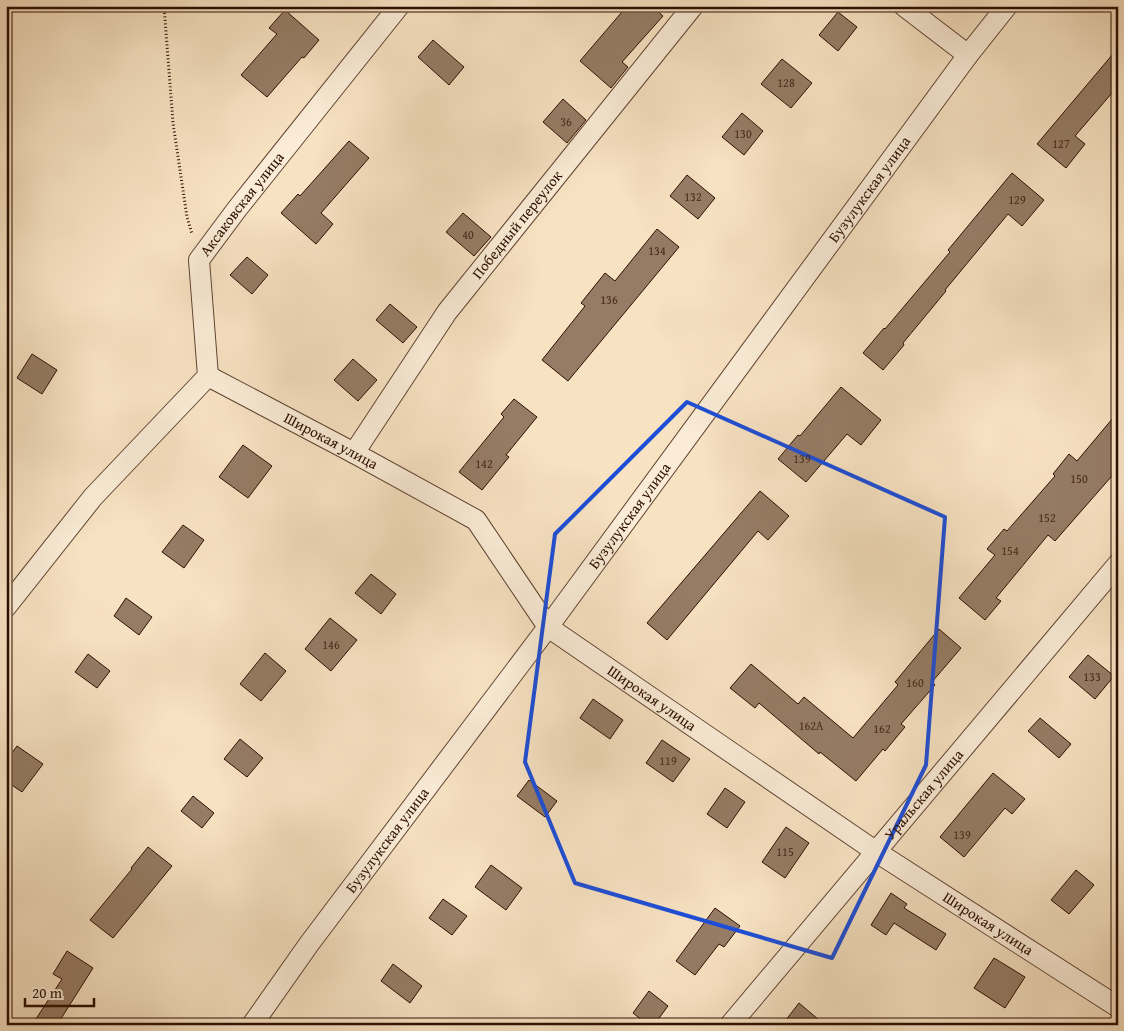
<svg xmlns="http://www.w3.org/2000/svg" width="1124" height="1031" font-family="'Gentium Book Plus',serif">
	<rect width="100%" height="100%" fill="#f7e2c2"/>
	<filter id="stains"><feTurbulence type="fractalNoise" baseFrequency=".004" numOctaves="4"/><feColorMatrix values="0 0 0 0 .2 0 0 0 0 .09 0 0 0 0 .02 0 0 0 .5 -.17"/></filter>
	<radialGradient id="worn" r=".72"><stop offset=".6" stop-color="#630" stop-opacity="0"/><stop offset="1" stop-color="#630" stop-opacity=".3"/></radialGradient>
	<g fill="#967c65" stroke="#2d0e01">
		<path d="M627,6H652L663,16L622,62L628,67L611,88L580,61Z"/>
		<path d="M285,10L319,40L304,58L302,57L267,97L241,75L277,34L269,28Z"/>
		<path d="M838,12L857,27L838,51L819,35Z"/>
		<path d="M433,40L464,67L449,85L418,57Z"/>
		<path d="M1118,48V86L1075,136L1085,144L1066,168L1037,144Z"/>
		<path d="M782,59L812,83L791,108L761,84Z"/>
		<path d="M563,99L586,120L567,143L543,122Z"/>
		<path d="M742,113L763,131L744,155L722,137Z"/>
		<path d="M349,141L369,158L321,213L333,224L316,244L281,213L298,194L300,196Z"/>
		<path d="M1012,173L1044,200L1022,226L1008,214L945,290L946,291L903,343L904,345L883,370L863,353L884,328L885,329L950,252L948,250Z"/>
		<path d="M687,175L715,198L698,219L670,196Z"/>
		<path d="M463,213L491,237L474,256L446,232Z"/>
		<path d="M657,229L679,247L568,381L542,360L585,306L581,303L605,273L615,281Z"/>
		<path d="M247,257L268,275L252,294L230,275Z"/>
		<path d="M390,304L417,327L403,343L376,320Z"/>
		<path d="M32,354L57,370L42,394L17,378Z"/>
		<path d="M353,359L377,380L358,401L334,380Z"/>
		<path d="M841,387L881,420L861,445L847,434L806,482L778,459L798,435L800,436Z"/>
		<path d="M514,399L537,417L506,455L509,457L482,490L459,472L504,417L501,414Z"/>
		<path d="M1118,412V469L1055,541L1048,535L996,598L1001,601L985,620L959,598L995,555L987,549L1004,529L1007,531L1055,476L1053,474L1069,454L1077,461Z"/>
		<path d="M243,445L272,466L248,498L219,477Z"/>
		<path d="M760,491L789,516L768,540L758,531L667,640L647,623Z"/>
		<path d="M183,525L204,540L184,568L162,552Z"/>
		<path d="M371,574L396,594L381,614L355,593Z"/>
		<path d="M126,598L152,617L139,635L114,616Z"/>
		<path d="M330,618L357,640L331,671L305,649Z"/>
		<path d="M939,629L961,648L932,682L935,685L901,724L905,727L885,751L883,749L856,781L820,752L819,754L759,703L755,708L730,688L751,664L798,704L804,697L853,738L898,685L895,682Z"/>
		<path d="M265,653L286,671L261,701L240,684Z"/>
		<path d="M88,654L110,671L97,688L75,672Z"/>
		<path d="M1088,655L1114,676L1095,699L1069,677Z"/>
		<path d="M593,699L623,720L610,739L580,718Z"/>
		<path d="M1040,718L1071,744L1059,758L1028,731Z"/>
		<path d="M240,739L263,758L247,777L224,759Z"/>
		<path d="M662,740L690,759L673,782L646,763Z"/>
		<path d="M17,746L43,764L22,792L6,781V761Z"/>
		<path d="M993,773L1025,799L1012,814L1005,808L964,857L940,837Z"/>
		<path d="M529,780L557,801L545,817L517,796Z"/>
		<path d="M725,788L745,802L727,828L707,814Z"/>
		<path d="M193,796L214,813L202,828L181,811Z"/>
		<path d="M786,827L809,843L785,878L762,862Z"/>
		<path d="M148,847L172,866L113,938L90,920L132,869L131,868Z"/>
		<path d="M491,865L522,888L506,910L475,887Z"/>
		<path d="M1076,870L1094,885L1069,914L1051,900Z"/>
		<path d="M891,893L907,904L904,908L946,934L936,950L894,923L886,935L871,925Z"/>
		<path d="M443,899L467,916L452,935L429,918Z"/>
		<path d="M715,908L740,926L724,947L719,944L695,975L676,961Z"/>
		<path d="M67,951L93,968L57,1025H32L62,979L53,974Z"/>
		<path d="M994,958L1025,977L1005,1008L974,988Z"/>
		<path d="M393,964L422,986L410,1003L381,981Z"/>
		<path d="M649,991L668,1006L654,1025H648L633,1013Z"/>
		<path d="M799,1003L825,1025H782Z"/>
	</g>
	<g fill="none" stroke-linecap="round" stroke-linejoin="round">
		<defs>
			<g id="minor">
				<path d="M904,6L968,55"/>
				<path id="s1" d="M208,376L354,453L476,520L548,627L875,851L1118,1007"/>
				<path id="s2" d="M354,453L447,312L693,6"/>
				<path id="s3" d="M6,607L93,497L208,376L199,260L237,209L399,6"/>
				<path id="s4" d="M252,1025L309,944L548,627L968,55L1007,6"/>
				<path id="s5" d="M730,1025L1118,564"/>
			</g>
		</defs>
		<use href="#minor" stroke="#604331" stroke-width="22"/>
		<path stroke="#2d0e01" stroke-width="3" stroke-dasharray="1 2.5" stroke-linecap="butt" d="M164,6L173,123L187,217L192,234"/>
		<use href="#minor" stroke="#faecd7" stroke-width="20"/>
	</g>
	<path fill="none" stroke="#1d4ed8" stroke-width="4" stroke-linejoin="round" d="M687,402L945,517L926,765L832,958L575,883L525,762L555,534Z"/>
	<g text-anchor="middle" stroke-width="4.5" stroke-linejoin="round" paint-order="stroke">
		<g font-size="12" fill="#472a1a">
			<text x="786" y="87">128</text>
			<text x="566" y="126">36</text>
			<text x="743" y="138">130</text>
			<text x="1061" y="148">127</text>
			<text x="693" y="201">132</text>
			<text x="1017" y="204">129</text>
			<text x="468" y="239">40</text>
			<text x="657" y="255">134</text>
			<text x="609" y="304">136</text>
			<text x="802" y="463">139</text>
			<text x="484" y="468">142</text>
			<text x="1079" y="483">150</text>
			<text x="1047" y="522">152</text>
			<text x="1010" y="555">154</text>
			<text x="331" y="649">146</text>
			<text x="1092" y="681">133</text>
			<text x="915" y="687">160</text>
			<text x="811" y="730">162А</text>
			<text x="882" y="733">162</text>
			<text x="668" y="765">119</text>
			<text x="962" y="839">139</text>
			<text x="785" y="856">115</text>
		</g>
		<g font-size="15" fill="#2d0e01" stroke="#faecd7">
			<text dy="5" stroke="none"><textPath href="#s4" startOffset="1039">Бузулукская улица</textPath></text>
			<text dy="5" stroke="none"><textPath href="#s3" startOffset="494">Аксаковская улица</textPath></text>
			<text dy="5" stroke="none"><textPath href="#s2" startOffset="281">Победный переулок</textPath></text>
			<text dy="5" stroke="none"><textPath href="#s1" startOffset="139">Широкая улица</textPath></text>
			<text dy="5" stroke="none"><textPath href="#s4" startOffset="634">Бузулукская улица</textPath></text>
			<text dy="5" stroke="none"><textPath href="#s1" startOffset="559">Широкая улица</textPath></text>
			<text dy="5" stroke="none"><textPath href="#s5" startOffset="301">Уральская улица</textPath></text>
			<text dy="5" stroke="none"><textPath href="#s4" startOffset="229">Бузулукская улица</textPath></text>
			<text dy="5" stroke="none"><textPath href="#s1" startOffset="964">Широкая улица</textPath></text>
		</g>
	</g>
	<rect width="1124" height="1031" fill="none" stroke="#f7e2c2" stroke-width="25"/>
	<rect x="8" y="8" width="1109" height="1016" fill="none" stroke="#2d0e01" stroke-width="2.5"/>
	<rect x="12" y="12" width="1099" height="1006" fill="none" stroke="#2d0e01"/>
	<path d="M25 998v8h69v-8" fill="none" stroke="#2d0e01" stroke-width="2.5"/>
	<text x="32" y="998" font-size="15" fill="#2d0e01" stroke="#faecd7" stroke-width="4" paint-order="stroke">20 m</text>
	<rect width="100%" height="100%" filter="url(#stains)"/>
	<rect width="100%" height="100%" fill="url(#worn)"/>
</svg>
